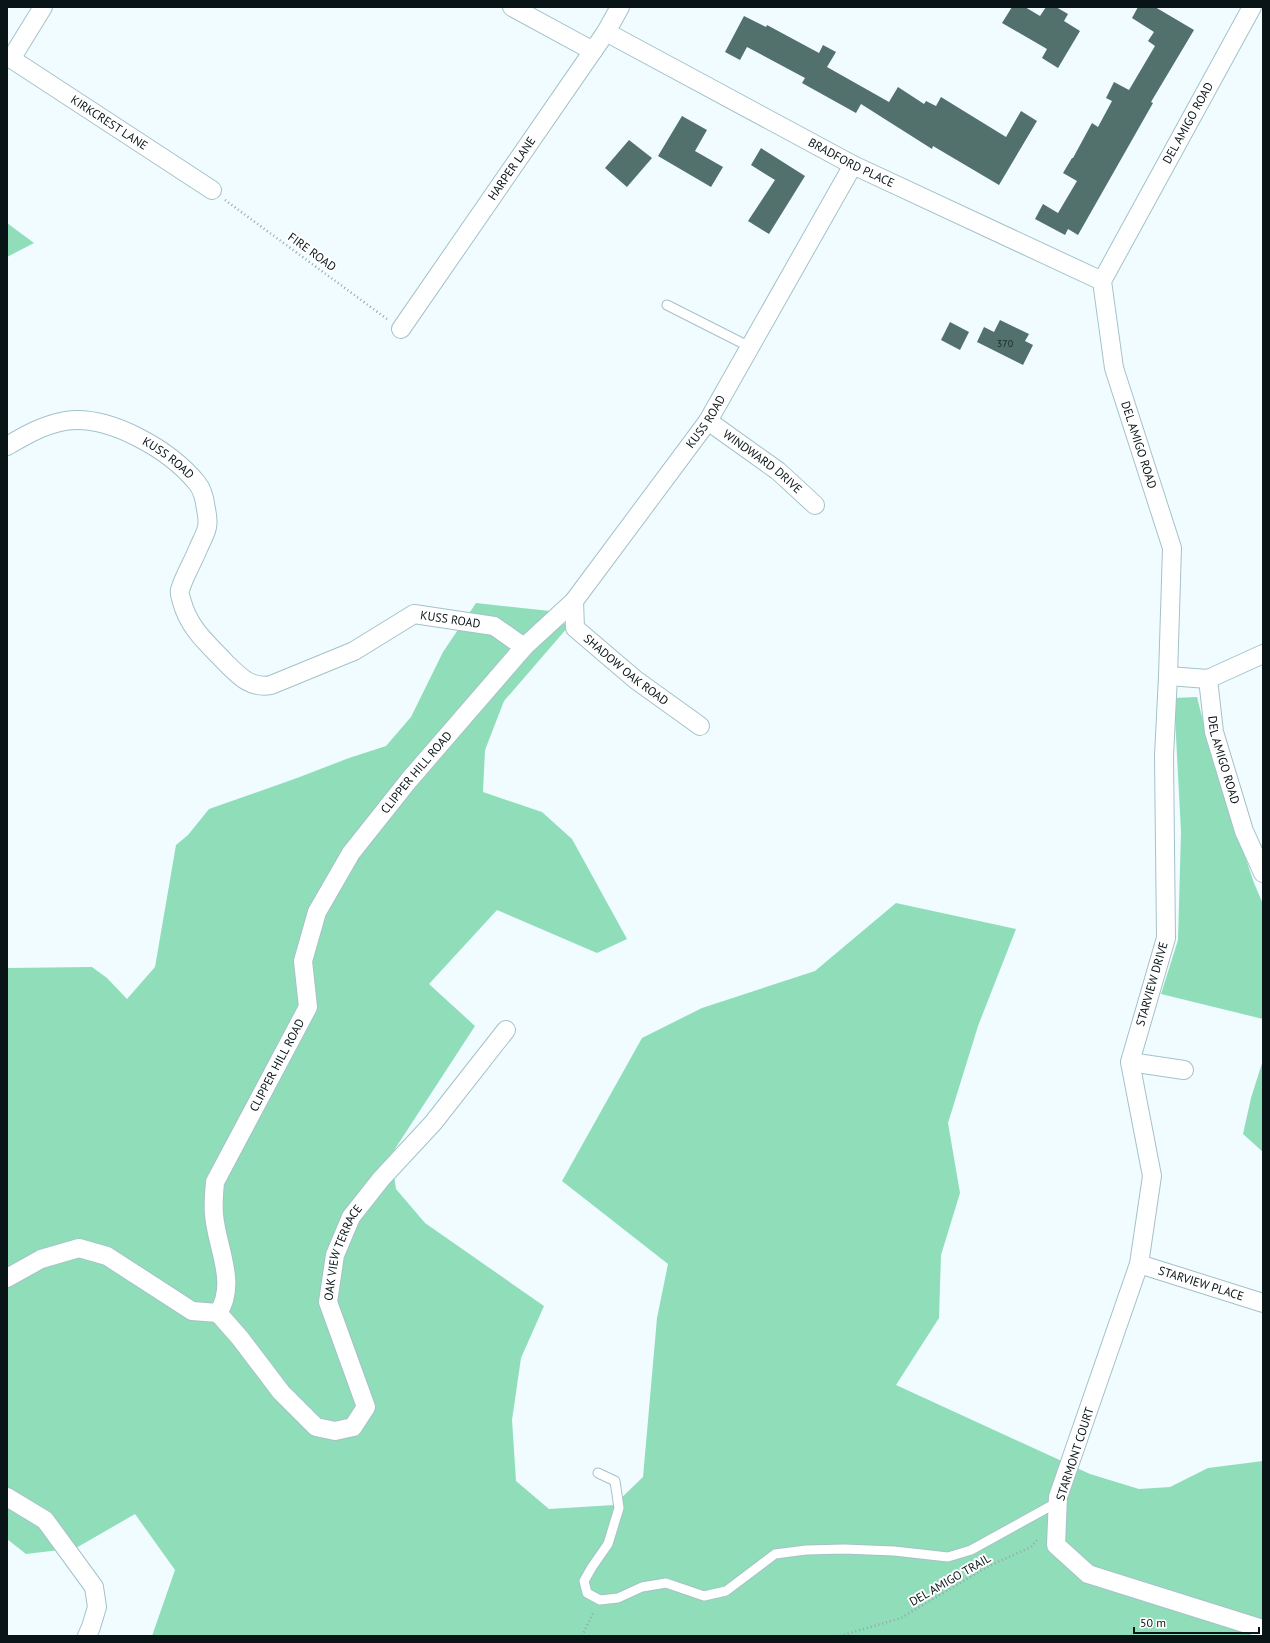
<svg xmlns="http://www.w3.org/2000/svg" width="1270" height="1643" font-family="'PT Sans',sans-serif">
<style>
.forest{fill:#8fdeb9}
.building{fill:#52706c}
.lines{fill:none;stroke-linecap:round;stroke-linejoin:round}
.lane-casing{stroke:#a4c2c9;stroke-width:11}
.street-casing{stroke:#a4c2c9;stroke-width:20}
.path{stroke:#99a5a8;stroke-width:2.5;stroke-dasharray:1 3;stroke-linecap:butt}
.lane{stroke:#fff;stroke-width:9}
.street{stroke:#fff;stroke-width:18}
.labels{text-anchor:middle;stroke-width:4;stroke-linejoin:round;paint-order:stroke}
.number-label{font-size:10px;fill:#1b2b2c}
.street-label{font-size:12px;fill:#091417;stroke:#fff}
</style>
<rect width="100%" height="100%" fill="#f0fcff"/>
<!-- forest -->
<g class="forest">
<polygon points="7,223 34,243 7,257"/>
<polygon points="476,603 550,611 568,627 504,701 485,750 483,792 542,812 572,839 627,939 597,953 497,910 429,984 475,1026 391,1155 396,1189 425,1223 544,1306 521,1358 512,1420 516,1481 549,1509 614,1505 643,1477 657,1318 668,1264 562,1181 642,1038 702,1008 815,971 896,903 1016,929 978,1026 948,1123 960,1193 941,1255 939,1318 896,1385 1090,1474 1139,1489 1170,1487 1208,1468 1263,1461 1263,1636 152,1636 175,1570 135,1514 76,1548 26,1554 7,1539 7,968 92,967 107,978 127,999 155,967 176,845 188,835 209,809 297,778 349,758 386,746 411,717 443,652"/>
<polygon points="1197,697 1212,757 1254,883 1263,904 1263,1019 1161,994 1178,940 1181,832 1174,698"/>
<polygon points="1263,1060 1263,1152 1243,1134 1251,1098"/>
</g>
<!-- building -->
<g class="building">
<polygon points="1012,7 1025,7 1040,16 1046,7 1056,7 1068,14 1064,21 1080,31 1058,68 1042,58 1047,49 1002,23"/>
<polygon points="1138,7 1155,7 1194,30 1151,102 1153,103 1078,235 1068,229 1065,235 1035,219 1043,204 1058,213 1077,181 1063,173 1072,158 1073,158 1092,123 1098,127 1112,101 1106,98 1114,82 1129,90 1155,46 1148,41 1154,32 1132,18"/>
<polygon points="744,16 766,27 767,25 819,53 823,45 836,52 827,67 889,102 898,87 924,104 926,101 936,106 941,97 1006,137 1021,111 1037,121 999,185 933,146 932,149 861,104 856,113 802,83 805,78 747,47 740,60 725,52"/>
<polygon points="682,116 707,130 695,151 723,167 711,187 658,156"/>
<polygon points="629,140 652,158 627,187 605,168"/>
<polygon points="761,148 805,176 769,234 748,221 775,180 751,165"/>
<polygon points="1000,320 1029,334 1025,341 1033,345 1023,365 977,342 984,327 994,332"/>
<polygon points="950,322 969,332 960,350 941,340"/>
</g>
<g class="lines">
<defs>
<g id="lane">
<polyline points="667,305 750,347"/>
<polyline points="598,1473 615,1481 619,1508 608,1544 592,1567 584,1581 587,1593 600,1600 618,1598 642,1587 666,1583 704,1596 726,1591 775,1554 806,1550 844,1549 894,1551 948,1557 971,1550 1058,1502"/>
</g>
<g id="street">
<polyline points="512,7 593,51"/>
<path id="s1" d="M1252,7L1102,281L1114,368L1172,548L1168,676L1208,679L1214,732L1244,831L1263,873"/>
<path id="s2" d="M606,32L853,165L1102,281"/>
<path id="s3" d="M7,56L212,190"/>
<polyline points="11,59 43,7"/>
<path id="s4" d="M401,329L606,32L620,7"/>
<path id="s5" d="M708,421L778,471L815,505"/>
<path id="s6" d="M7,446C26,435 43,425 65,421C109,414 170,450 197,483C202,489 205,501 206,509C210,528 206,531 198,549C193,562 184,576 180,590C179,594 181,598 182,602C189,628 207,643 225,662C238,675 250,689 271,685L354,651L414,614L494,626L524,647"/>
<path id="s7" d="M574,601L575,628L636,680L700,726"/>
<polyline points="1168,676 1164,756 1166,938 1130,1062 1152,1176 1139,1264 1058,1497 1056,1545 1088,1574 1263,1629"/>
<polyline points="1208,679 1263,654"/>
<polyline points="1130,1062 1184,1070"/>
<path id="s8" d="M1139,1264L1263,1303"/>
<path id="s9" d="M7,1278L41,1259L79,1248L107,1256L192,1311L218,1313C238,1283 216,1246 214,1214C213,1203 214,1193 215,1182L308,1007L303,961L317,912L351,853L409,780L524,647L574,601L708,421L853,165"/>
<path id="s10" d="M218,1313L240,1338L281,1392L316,1427L335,1431L353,1427L366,1407L328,1302L335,1255L351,1217L381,1179L433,1123L506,1030"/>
<polyline points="7,1497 45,1520 94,1587 97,1607 91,1627 87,1636"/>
</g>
</defs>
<!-- lane casing -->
<use href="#lane" class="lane-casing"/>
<!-- street casing -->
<use href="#street" class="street-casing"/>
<!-- path -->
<g class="path">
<polyline points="225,200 387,319"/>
<polyline points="582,1636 594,1611"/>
<polyline points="840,1636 901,1618 987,1567 1031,1547 1039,1538"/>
</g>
<!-- lane -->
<use href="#lane" class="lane"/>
<!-- street -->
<use href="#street" class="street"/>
</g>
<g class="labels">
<!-- number labels -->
<g class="number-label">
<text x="1005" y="347">370</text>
</g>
<!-- street labels -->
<g class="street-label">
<text dy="4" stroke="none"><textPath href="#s3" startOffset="122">KIRKCREST LANE</textPath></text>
<text transform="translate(1188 123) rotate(-61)" y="4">DEL AMIGO ROAD</text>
<text dy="4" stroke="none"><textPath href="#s2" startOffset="278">BRADFORD PLACE</textPath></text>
<text dy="4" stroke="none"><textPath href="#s4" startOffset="195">HARPER LANE</textPath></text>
<text transform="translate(312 252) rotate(36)" y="4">FIRE ROAD</text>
<text dy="4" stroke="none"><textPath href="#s9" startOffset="1292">KUSS ROAD</textPath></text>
<text dy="4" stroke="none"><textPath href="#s1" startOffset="481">DEL AMIGO ROAD</textPath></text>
<text dy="4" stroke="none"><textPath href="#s6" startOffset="176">KUSS ROAD</textPath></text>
<text dy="4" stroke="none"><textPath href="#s5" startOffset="68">WINDWARD DRIVE</textPath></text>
<text dy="4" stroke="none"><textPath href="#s6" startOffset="667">KUSS ROAD</textPath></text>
<text dy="4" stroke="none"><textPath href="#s7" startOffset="93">SHADOW OAK ROAD</textPath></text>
<text dy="4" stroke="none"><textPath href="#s1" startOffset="840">DEL AMIGO ROAD</textPath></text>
<text dy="4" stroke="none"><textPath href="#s9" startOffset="836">CLIPPER HILL ROAD</textPath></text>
<text transform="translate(1152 984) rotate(-74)" y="4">STARVIEW DRIVE</text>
<text dy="4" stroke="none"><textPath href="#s9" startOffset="501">CLIPPER HILL ROAD</textPath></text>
<text dy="4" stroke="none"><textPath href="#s10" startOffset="376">OAK VIEW TERRACE</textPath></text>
<text dy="4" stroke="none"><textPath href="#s8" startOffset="65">STARVIEW PLACE</textPath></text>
<text transform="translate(1075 1454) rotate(-72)" y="4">STARMONT COURT</text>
<text transform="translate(950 1580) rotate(-30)" y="4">DEL AMIGO TRAIL</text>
</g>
</g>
<!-- border -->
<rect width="1270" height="1643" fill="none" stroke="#091417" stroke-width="16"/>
<!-- scale -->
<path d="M1134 1627v6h125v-6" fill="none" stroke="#091417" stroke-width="2"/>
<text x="1140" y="1627" font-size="12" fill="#091417" stroke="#ffffff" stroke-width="3" paint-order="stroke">50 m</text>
</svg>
